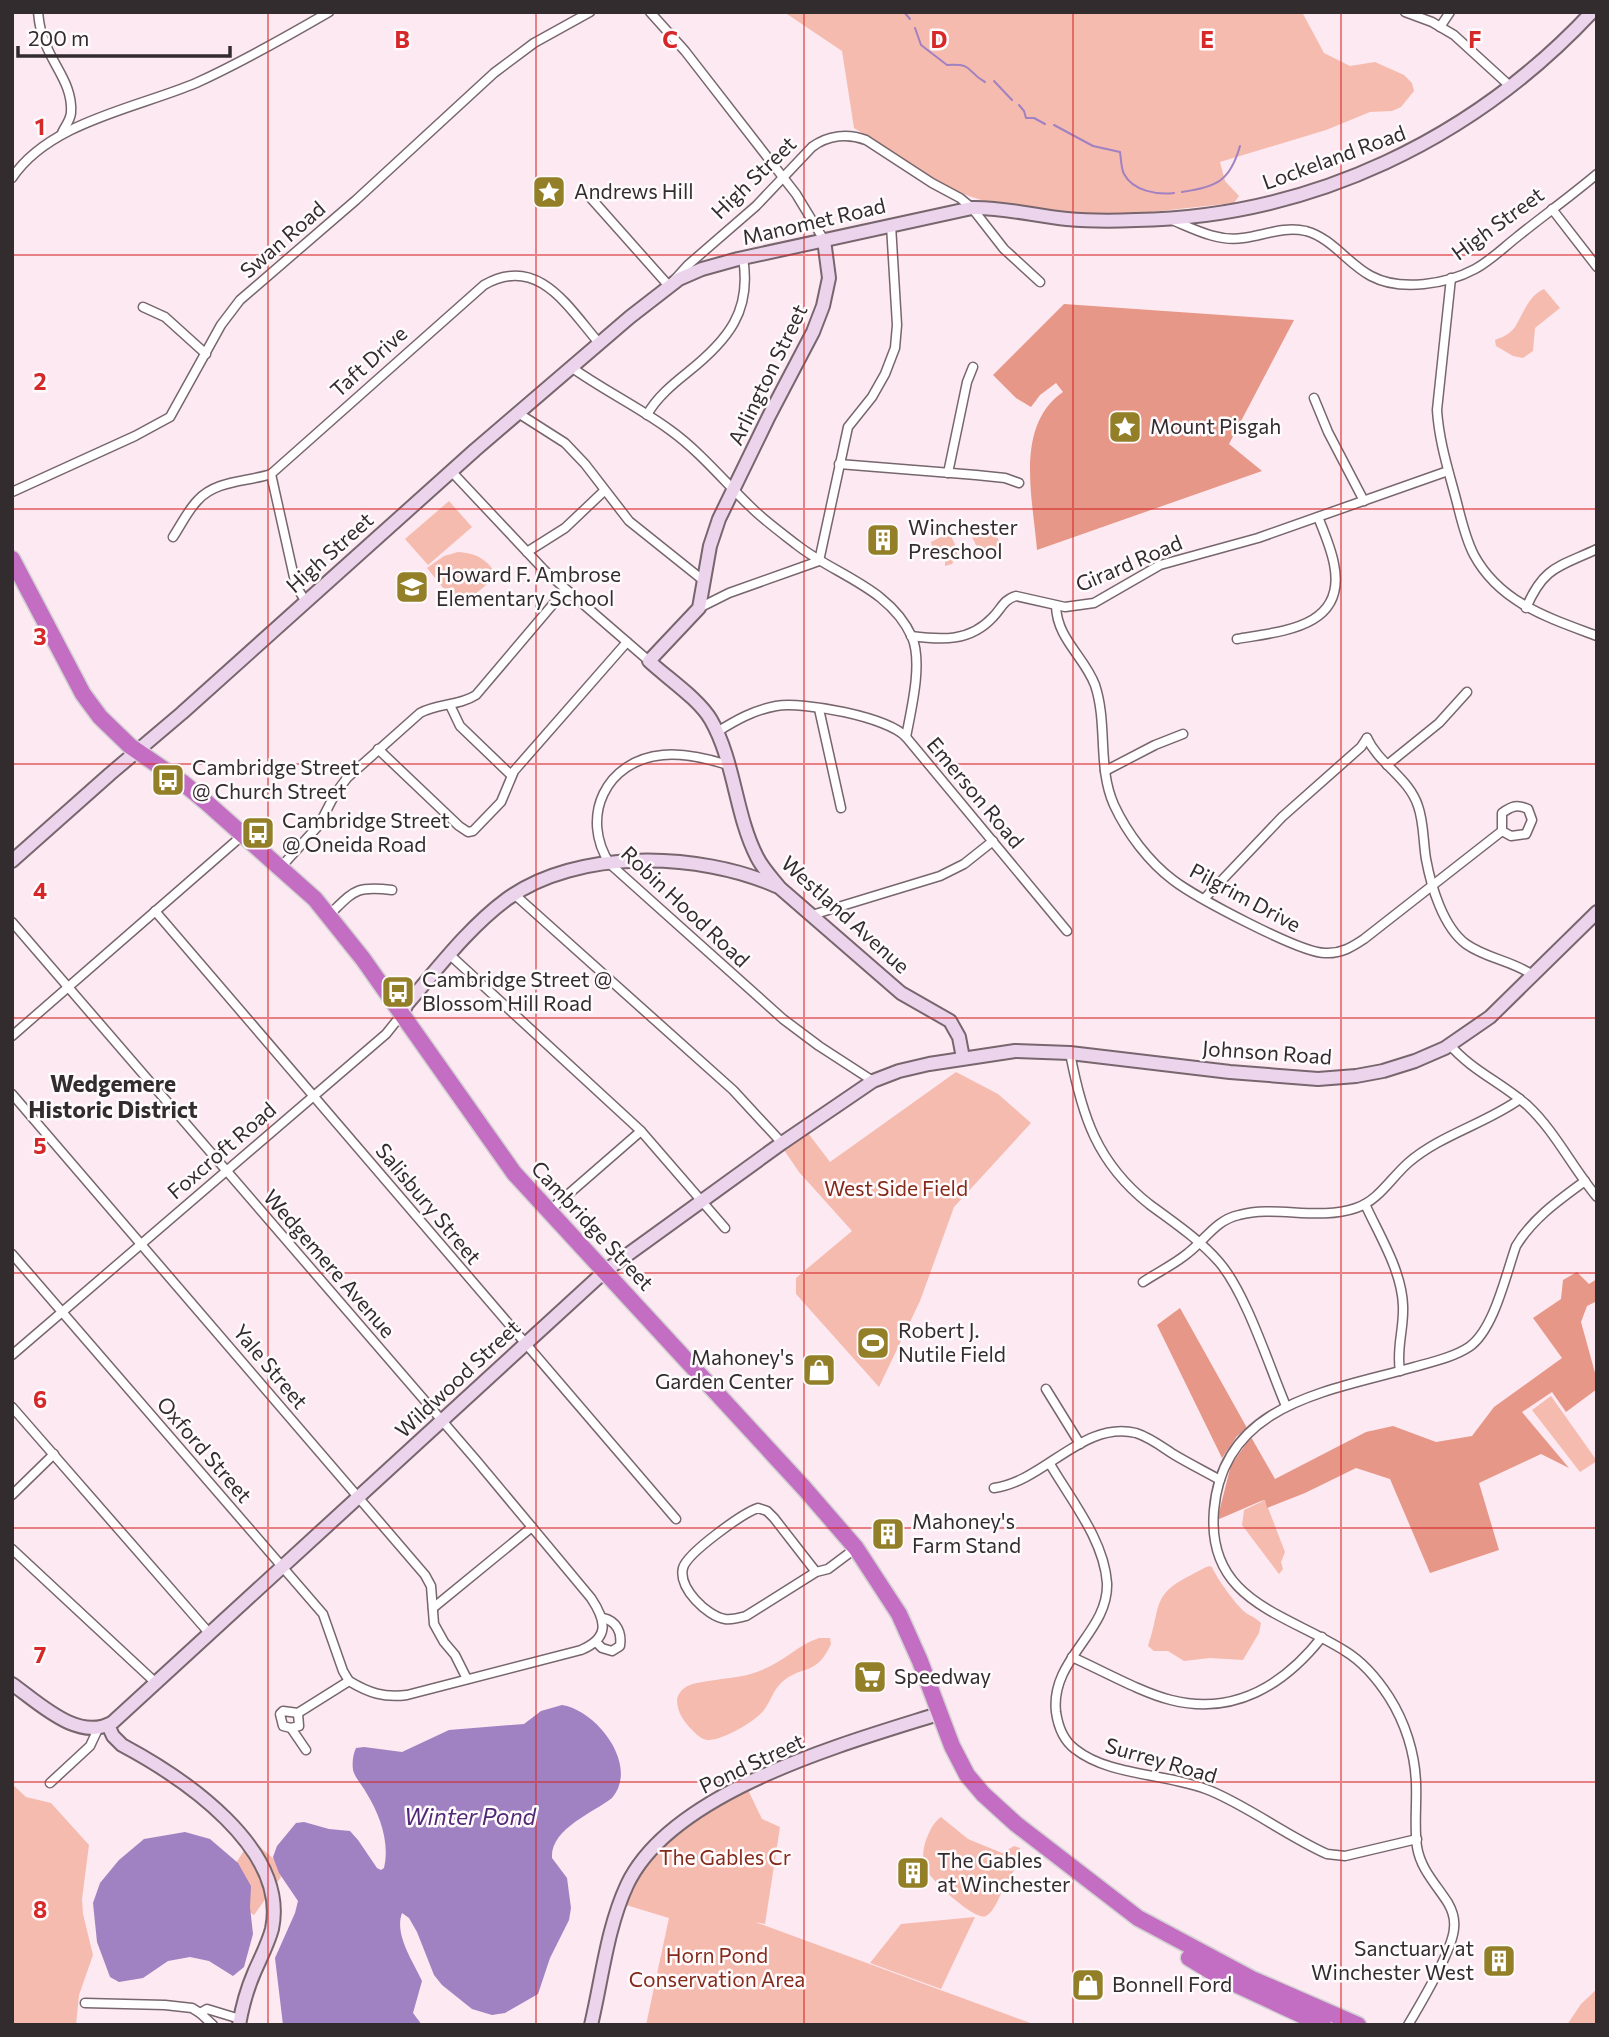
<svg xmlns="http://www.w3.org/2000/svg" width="1609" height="2037" font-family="Commissioner,sans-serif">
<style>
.green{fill:#f6bbaf}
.forest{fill:#e69787}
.water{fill:#a081c1}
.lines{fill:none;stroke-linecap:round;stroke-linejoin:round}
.stream{stroke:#a081c1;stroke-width:2}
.street-casing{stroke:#77666d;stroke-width:11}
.secondary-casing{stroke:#77666d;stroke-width:16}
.highway-casing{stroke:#d2d1d1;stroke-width:19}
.street{stroke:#fff;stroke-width:8}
.secondary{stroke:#edd4ed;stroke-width:12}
.highway{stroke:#c36ec3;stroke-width:16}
.grid{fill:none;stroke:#d62828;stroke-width:2;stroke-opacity:0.55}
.labels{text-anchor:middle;stroke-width:5;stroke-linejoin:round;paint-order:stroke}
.street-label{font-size:21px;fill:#332c2f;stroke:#fffbfd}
.poi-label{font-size:21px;fill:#332c2f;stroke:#fffbfd;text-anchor:start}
.park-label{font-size:21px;fill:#852a1b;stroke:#fffbfd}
.neighbourhood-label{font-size:23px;font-weight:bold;fill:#332c2f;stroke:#fffbfd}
.water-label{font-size:23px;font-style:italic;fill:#512875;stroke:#fffbfd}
.grid-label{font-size:23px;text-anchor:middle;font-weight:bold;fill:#d62828;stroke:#fffbfd;stroke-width:5;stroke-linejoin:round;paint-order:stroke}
</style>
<rect width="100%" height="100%" fill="#fce9f1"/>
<!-- green -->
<g class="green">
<polygon points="784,12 1302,12 1324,53 1350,66 1375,62 1404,75 1412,83 1414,91 1401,107 1392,111 1370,112 1326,130 1220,162 1225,181 1239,196 1234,203 1132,214 1089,214 984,201 963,194 933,178 854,128 842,51"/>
<path d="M1544,289L1560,308L1535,328L1533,351L1523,358L1513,356L1496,346L1495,340C1503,337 1510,334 1515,327C1524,313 1528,296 1544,289Z"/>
<polygon points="449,501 472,527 428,565 405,539"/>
<polygon points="992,527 1002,547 986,555 983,560 979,558 980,553 972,537"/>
<path d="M945,535L951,536L958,551L952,564L945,566C946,555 942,550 932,546L931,542Z"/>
<path d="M458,552C477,553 488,560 497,576L462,605H457L427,568L444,556Z"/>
<polygon points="956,1072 998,1094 1031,1123 954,1207 920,1301 879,1387 796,1294 796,1278 852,1231 799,1172 784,1150 808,1133 830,1162"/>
<polygon points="1551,1396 1597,1461 1580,1472 1532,1410"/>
<polygon points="1265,1500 1285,1552 1281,1562 1283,1569 1279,1574 1242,1525 1244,1510"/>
<path d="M1209,1566L1212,1567C1217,1579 1236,1605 1246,1613C1251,1616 1256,1618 1261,1623L1259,1633L1243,1660L1210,1658L1184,1661L1168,1651H1154L1148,1646C1162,1606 1150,1595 1193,1574C1199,1571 1203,1568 1209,1566Z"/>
<path d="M819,1638H830L831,1644C816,1677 803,1664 782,1682C773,1690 771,1701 764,1710C756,1721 722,1741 707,1740C702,1739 698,1736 694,1732C684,1722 677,1713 677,1699C680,1689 687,1685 697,1683C719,1678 741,1679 762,1670C783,1662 798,1645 819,1638Z"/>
<polygon points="12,1784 26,1797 51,1803 89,1845 82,1899 83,1914 93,1955 79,1995 76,2025 12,2025"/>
<path d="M748,1790L762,1819L780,1827L765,1924L755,1922L1036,2025H646L669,1918L626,1905C646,1846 697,1818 748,1790Z"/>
<path d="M941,1817L968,1839L1002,1853L1014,1846L1020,1848C1022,1861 1010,1876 1004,1888C999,1896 995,1911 986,1916C976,1922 928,1878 925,1867C922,1857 923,1849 926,1840C930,1830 933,1823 941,1817Z"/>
<polygon points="241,1831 275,1860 281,1877 254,1915 240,1906 236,1863 245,1849"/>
<polygon points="975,1917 941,1989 870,1963 901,1924"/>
<polygon points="1597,1989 1597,2025 1567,2025 1581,2004"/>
</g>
<!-- forest -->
<g class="forest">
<path d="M1064,304L1294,320L1229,444L1262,471L1037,550C1033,499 1014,426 1063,392L1056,383L1040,395L1031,407L1016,398L993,375Z"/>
<polygon points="1577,1272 1589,1284 1597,1279 1597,1301 1587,1306 1581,1322 1597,1380 1597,1389 1566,1412 1552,1392 1522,1412 1569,1468 1541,1454 1479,1483 1499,1550 1430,1573 1390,1479 1356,1468 1305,1493 1267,1508 1265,1500 1261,1501 1217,1520 1231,1465 1251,1437 1275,1479 1366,1432 1393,1426 1436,1442 1472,1436 1494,1407 1562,1358 1533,1318 1561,1299 1563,1280"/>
<polygon points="1180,1308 1247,1428 1237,1436 1222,1458 1157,1325"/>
</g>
<!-- water -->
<g class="water">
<path d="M562,1705C596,1710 640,1765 612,1798C593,1813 550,1829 552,1858L567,1878L571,1908L569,1920L550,1958L538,1994L505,2013L492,2015L472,2009L442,1985L434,1975L417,1932L409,1918L402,1913C394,1935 413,1961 422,1981L413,2013L422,2025H283L275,1958L295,1913L298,1901L279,1873L273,1857L277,1846L296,1823L304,1822L329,1829L350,1831L358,1840L377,1868L381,1870L384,1868C390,1843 380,1815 367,1794C363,1786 355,1778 353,1770C352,1763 353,1754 356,1748L364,1747L402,1752L449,1730L524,1724L541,1711Z"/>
<polygon points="185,1832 210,1839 238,1863 251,1886 250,1907 253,1934 244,1967 233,1976 209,1961 190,1957 168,1961 143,1978 119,1982 110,1977 97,1942 93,1903 100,1883 119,1860 144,1839"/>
</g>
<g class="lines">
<!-- stream -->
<g class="stream">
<polyline points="904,12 910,19"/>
<path d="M915,28L921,45L947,65C975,63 966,72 985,82"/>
<polyline points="994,81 1012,100"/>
<polyline points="1019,105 1024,111 1026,118 1034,118 1045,124"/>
<path d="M1054,125L1093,146L1120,152C1121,158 1121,168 1124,174C1133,191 1157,195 1174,193"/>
<path d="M1182,192C1217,187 1230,181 1240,146"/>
</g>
<defs>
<g id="street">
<path d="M38,12C39,23 41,35 46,45C55,68 73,86 71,113C70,121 65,126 62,133"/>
<polyline points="650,12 685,51 796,194 824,240"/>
<polyline points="1405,12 1432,22 1454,35 1511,87"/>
<polyline points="1440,27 1450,12"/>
<path d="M12,178C49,122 137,108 196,83C242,62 286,37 329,12"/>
<path d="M589,196L669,286L688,265L756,206L812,147C828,135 848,133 866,140L932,183L960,198L972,208L1004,249L1040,282"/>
<polyline points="1552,209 1597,267"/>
<path d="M1172,220C1194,229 1218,242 1243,238C1265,235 1284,226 1306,231C1332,238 1348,264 1371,276C1401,292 1447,284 1475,269C1490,261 1503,248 1517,237C1543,216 1571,196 1597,174"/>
<path d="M1451,278L1437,410C1439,441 1448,469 1456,499C1461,518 1465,538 1474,555C1500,603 1549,618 1597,636"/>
<polyline points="143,307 165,317 206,354"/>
<path d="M571,367C603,390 639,407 670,430C702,453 727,485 755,511C768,523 783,534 797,545C835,575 890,588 912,637C923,663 911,710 906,737L1067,931"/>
<polyline points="1314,398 1328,432 1364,501"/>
<polyline points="518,413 565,443 585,464 629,521 704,581"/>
<path d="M647,415C656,398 673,384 688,372C728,340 752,311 743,258"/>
<polyline points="839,464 976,475 1005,478 1019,483"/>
<polyline points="451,471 545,571 649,661"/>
<polyline points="948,473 967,382 973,367"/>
<polyline points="12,492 135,436 170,417 221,325 240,300 356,200 494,73 534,43 590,12"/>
<path d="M173,537C181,525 188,510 198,500C216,480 247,482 271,474"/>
<polyline points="527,552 565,528 604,491"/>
<path d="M306,602L296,586L271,474L484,285C538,254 568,307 599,343"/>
<path d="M1056,606C1057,639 1084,656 1095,685C1108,724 1097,767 1114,805C1127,833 1149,862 1173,880C1195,897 1300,953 1325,953C1341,954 1352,947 1364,939L1502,831L1511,836L1526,834L1532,820L1528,809C1517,804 1512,806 1502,813V831"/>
<polyline points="699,608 729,593 819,561 848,427 872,397 885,374 895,348 897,325 891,225"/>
<path d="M1526,608C1544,566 1559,567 1597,549"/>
<path d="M911,636C942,640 970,642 993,617C1001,609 1004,599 1016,596L1065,607L1094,603L1160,565L1258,538L1448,471"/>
<path d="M1237,639C1282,631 1347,628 1334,564C1331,548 1324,532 1318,517"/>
<polyline points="450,705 460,726 511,775"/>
<polyline points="819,709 841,808"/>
<path d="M717,732C736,720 754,710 776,706C803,701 888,717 906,737"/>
<path d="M1367,738C1379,764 1409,778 1418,806C1424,823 1423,841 1426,859C1431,886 1443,927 1466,944C1487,959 1514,961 1534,976"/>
<polyline points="378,749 459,826 468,832 473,831 501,802 514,771 627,642"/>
<path d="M728,765C709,759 684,753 663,755C606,760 579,817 610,864L783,1019L819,1046L873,1081"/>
<polyline points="1387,765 1439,723 1467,692"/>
<polyline points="1105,771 1155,745 1183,734"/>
<path d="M281,867L319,825L335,794L347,778L420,713C438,703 459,706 476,695L565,590"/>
<polyline points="514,894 733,1090 782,1143"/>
<polyline points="1204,899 1282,817 1361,747 1367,738"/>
<polyline points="155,911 676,1519"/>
<path d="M329,915C355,890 355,886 392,890"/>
<polyline points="812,915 940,876 964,864 993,841"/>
<path d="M12,922L476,1460L591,1598C607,1622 609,1638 581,1650L407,1695C384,1698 369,1693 349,1681L298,1713L299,1726L291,1728L306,1750"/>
<polyline points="450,955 641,1131 725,1228"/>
<polyline points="12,1036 244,834"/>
<path d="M1449,1044C1471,1070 1502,1083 1527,1105C1555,1131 1572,1167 1597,1197"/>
<path d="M1070,1053C1082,1116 1097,1163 1149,1204C1173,1222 1199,1239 1219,1262C1246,1293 1269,1366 1286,1406"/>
<polyline points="12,1094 425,1575 431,1586 434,1624 444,1642 455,1655 467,1679"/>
<path d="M1365,1204C1379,1235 1402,1271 1403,1306C1404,1329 1396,1349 1400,1371"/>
<polyline points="549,1211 641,1131"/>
<polyline points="12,1254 323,1614 343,1671 349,1681"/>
<path d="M1143,1282C1158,1272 1175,1264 1188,1253C1206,1239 1216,1220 1239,1215C1276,1205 1318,1221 1356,1208C1378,1201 1391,1178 1408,1163C1440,1135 1485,1124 1520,1099"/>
<polyline points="12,1355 386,1034 402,1014"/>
<polyline points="1046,1389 1080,1444"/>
<polyline points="12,1407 210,1634"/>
<path d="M1050,1464C1071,1500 1104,1540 1107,1583C1109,1632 1050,1659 1056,1712C1058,1726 1063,1740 1075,1749C1110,1777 1169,1773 1211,1791C1251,1808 1287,1836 1327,1854L1345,1856L1417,1839"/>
<path d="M994,1488C1045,1481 1083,1420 1136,1433C1149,1437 1161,1446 1173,1454C1188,1463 1204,1471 1220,1480"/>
<polyline points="12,1495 54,1454"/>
<polyline points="12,1549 156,1683"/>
<path d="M816,1572L774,1518L767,1511L758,1508C743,1513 687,1553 683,1568C678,1588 707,1616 725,1619C732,1620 739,1618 746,1616L816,1572L828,1569L856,1548"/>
<polyline points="433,1608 532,1527"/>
<path d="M596,1642L602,1648L612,1651L620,1646C622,1633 617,1621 603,1618"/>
<path d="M1072,1657C1101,1670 1142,1693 1171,1700C1234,1716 1284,1685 1322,1637"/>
<polyline points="291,1728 283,1726 280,1714 283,1711 298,1713"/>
<polyline points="50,1783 90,1746 98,1729"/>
<polyline points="85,2003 165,2005 192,2008 200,2013 207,2009 240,2019"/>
<polyline points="200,2013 213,2025"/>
<path d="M1408,2025C1420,2005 1453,1950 1454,1928C1455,1920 1452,1910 1448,1903C1436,1884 1421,1870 1417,1847C1414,1826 1417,1804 1416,1783C1415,1753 1405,1722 1389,1697C1378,1680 1363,1662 1345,1651C1285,1613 1206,1601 1214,1510C1223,1402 1331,1391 1414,1367C1432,1362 1454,1357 1469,1347C1494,1330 1506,1274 1516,1246C1533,1218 1559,1200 1585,1181"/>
</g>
<g id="secondary">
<path d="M824,240L829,278L823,306L813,332L769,416L719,519L710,546L699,608L649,661C667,678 699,699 711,720C735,762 735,814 757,857C763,869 772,878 780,888L901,993L950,1021L959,1037L963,1058"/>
<path d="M12,861L110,774L182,713L475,450L630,317L679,279L702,269L738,259L972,208C1004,207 1035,216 1067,219C1089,221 1113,221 1136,220C1312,217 1473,139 1592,12"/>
<path d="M402,1014L407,1004C438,968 469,927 507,899C577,848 700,852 776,886"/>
<path d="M12,1684C39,1703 79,1743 113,1722L605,1271L782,1143L873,1081L899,1071L929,1064L1015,1051L1070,1053L1230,1072L1318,1079L1356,1076L1383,1071L1415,1061L1445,1048L1490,1017L1597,912"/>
<path d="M108,1725L113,1736L122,1745C182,1777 289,1848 272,1929C268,1944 260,1959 254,1973C247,1989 242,2008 239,2025"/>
<path d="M591,2025C602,1979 607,1928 627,1885C671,1791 846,1743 938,1714"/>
</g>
<g id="highway">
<polyline points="12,559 83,694 100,717 130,746 182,782 206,802 315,899 363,959 514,1173 804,1488 856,1548 899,1614 920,1661 952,1746 967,1775 983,1794 1016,1824 1138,1918 1252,1979 1358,2025"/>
<polyline points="1189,1958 1220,1977 1323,2025"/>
</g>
</defs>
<!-- street casing -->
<use href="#street" class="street-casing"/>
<!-- secondary casing -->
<use href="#secondary" class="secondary-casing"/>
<!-- highway casing -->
<use href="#highway" class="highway-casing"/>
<!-- street -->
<use href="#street" class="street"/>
<!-- secondary -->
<use href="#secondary" class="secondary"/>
<!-- highway -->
<use href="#highway" class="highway"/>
</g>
<!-- grid -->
<path class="grid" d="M268,12V2025M536,12V2025M804,12V2025M1073,12V2025M1341,12V2025M12,255H1597M12,509H1597M12,764H1597M12,1018H1597M12,1273H1597M12,1528H1597M12,1782H1597"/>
<!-- icons -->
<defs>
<symbol id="sight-square" viewBox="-11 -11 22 22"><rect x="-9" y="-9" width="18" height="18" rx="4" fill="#937f27" stroke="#fffbfd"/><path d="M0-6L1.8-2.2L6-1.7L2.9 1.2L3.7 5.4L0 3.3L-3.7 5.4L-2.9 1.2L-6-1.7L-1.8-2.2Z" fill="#fff"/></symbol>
<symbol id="building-square" viewBox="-11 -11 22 22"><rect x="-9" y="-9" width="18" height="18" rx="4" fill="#937f27" stroke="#fffbfd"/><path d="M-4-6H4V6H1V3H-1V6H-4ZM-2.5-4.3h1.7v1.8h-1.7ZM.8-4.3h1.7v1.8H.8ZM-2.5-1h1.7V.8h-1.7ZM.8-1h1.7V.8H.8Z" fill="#fff"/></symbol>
<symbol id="school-square" viewBox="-11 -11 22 22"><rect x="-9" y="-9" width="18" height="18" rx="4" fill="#937f27" stroke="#fffbfd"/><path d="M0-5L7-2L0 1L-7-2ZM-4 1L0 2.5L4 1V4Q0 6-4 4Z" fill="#fff"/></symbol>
<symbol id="bus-square" viewBox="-11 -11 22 22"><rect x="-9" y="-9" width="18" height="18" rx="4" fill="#937f27" stroke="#fffbfd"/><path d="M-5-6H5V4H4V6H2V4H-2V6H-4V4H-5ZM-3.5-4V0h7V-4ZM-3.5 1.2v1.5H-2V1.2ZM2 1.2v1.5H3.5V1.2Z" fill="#fff"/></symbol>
<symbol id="stadium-square" viewBox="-11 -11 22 22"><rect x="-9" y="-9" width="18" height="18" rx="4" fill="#937f27" stroke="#fffbfd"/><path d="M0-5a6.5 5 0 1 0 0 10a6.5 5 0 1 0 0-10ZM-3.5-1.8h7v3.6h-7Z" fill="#fff"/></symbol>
<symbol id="shop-square" viewBox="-11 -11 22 22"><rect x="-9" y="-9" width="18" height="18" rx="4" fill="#937f27" stroke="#fffbfd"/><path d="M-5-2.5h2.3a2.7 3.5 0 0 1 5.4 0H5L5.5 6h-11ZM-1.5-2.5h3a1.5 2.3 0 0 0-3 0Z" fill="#fff"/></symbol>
<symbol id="supermarket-square" viewBox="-11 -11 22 22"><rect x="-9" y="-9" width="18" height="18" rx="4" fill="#937f27" stroke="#fffbfd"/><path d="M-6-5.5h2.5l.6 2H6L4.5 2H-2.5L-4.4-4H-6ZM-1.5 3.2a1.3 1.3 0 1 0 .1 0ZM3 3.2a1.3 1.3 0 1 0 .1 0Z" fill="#fff"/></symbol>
</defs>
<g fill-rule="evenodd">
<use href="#sight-square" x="530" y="173" width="38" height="38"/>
<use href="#sight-square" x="1106" y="408" width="38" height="38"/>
<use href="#building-square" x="864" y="521" width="38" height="38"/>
<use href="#school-square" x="393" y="568" width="38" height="38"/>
<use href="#bus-square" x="149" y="761" width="38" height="38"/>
<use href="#bus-square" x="239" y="814" width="38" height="38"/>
<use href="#bus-square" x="379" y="973" width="38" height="38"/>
<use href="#stadium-square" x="854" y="1324" width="38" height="38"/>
<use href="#shop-square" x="800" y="1351" width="38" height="38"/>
<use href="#building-square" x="869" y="1515" width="38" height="38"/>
<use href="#supermarket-square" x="851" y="1658" width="38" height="38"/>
<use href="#building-square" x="894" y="1854" width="38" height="38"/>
<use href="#building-square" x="1480" y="1942" width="38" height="38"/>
<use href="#shop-square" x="1069" y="1966" width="38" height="38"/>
</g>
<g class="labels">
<!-- street labels -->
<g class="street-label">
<text transform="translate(1334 158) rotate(-20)" y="7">Lockeland Road</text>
<text transform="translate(754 178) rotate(-44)" y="7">High Street</text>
<text transform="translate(814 222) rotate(-13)" y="7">Manomet Road</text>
<text transform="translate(1498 224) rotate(-36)" y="7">High Street</text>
<text transform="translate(283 240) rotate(-41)" y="7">Swan Road</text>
<text transform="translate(369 362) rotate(-42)" y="7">Taft Drive</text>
<text transform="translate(768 375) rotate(-64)" y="7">Arlington Street</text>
<text transform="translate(330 553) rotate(-42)" y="7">High Street</text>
<text transform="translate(1129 564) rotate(-23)" y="7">Girard Road</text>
<text transform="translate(975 793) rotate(50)" y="7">Emerson Road</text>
<text transform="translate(1245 898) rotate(28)" y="7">Pilgrim Drive</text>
<text transform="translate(685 907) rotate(43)" y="7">Robin Hood Road</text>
<text transform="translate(845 915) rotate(42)" y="7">Westland Avenue</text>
<text transform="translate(1267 1053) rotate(4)" y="7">Johnson Road</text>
<text transform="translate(222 1151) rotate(-41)" y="7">Foxcroft Road</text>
<text transform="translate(428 1204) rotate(50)" y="7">Salisbury Street</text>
<text transform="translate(592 1226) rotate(47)" y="7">Cambridge Street</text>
<text transform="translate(329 1264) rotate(49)" y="7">Wedgemere Avenue</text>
<text transform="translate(270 1367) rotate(50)" y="7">Yale Street</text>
<text transform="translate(458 1379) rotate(-43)" y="7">Wildwood Street</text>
<text transform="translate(204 1450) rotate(49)" y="7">Oxford Street</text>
<text transform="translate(1161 1761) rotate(16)" y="7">Surrey Road</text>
<text transform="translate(752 1764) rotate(-25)" y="7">Pond Street</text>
</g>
<!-- poi labels -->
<g class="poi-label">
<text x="574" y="199">Andrews Hill</text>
<text x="1150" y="434">Mount Pisgah</text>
<text x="908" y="535">Winchester<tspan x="908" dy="24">Preschool</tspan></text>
<text x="436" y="582">Howard F. Ambrose<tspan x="436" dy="24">Elementary School</tspan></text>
<text x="192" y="775">Cambridge Street<tspan x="192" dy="24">@ Church Street</tspan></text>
<text x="282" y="828">Cambridge Street<tspan x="282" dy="24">@ Oneida Road</tspan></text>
<text x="422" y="987">Cambridge Street @<tspan x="422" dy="24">Blossom Hill Road</tspan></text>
<text x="898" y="1338">Robert J.<tspan x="898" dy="24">Nutile Field</tspan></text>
<text x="794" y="1365" text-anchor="end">Mahoney's<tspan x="794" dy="24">Garden Center</tspan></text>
<text x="912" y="1529">Mahoney's<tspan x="912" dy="24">Farm Stand</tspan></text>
<text x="894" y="1684">Speedway</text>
<text x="937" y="1868">The Gables<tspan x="937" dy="24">at Winchester</tspan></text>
<text x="1474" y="1956" text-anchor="end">Sanctuary at<tspan x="1474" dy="24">Winchester West</tspan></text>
<text x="1112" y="1992">Bonnell Ford</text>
</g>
<!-- park labels -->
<g class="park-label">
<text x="896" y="1196">West Side Field</text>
<text x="725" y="1865">The Gables Cr</text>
<text x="717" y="1963">Horn Pond<tspan x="717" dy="24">Conservation Area</tspan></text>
</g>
<!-- neighbourhood labels -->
<g class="neighbourhood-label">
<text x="113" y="1092">Wedgemere<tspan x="113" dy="26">Historic District</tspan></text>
</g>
<!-- water labels -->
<g class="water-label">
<text x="470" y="1825">Winter Pond</text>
</g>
</g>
<g class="grid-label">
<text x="402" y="48">B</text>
<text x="670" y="48">C</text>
<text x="939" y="48">D</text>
<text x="1207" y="48">E</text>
<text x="1475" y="48">F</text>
<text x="40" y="135">1</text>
<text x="40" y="390">2</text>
<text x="40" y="645">3</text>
<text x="40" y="899">4</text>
<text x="40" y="1154">5</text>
<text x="40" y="1408">6</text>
<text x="40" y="1663">7</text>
<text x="40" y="1918">8</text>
</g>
<!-- border -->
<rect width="1609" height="2037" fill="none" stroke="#332c2f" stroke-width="28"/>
<!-- scale -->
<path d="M18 46v10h212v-10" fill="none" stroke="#332c2f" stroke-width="3.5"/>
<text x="28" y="46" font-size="21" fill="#332c2f" stroke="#fffbfd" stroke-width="5" paint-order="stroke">200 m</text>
</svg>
